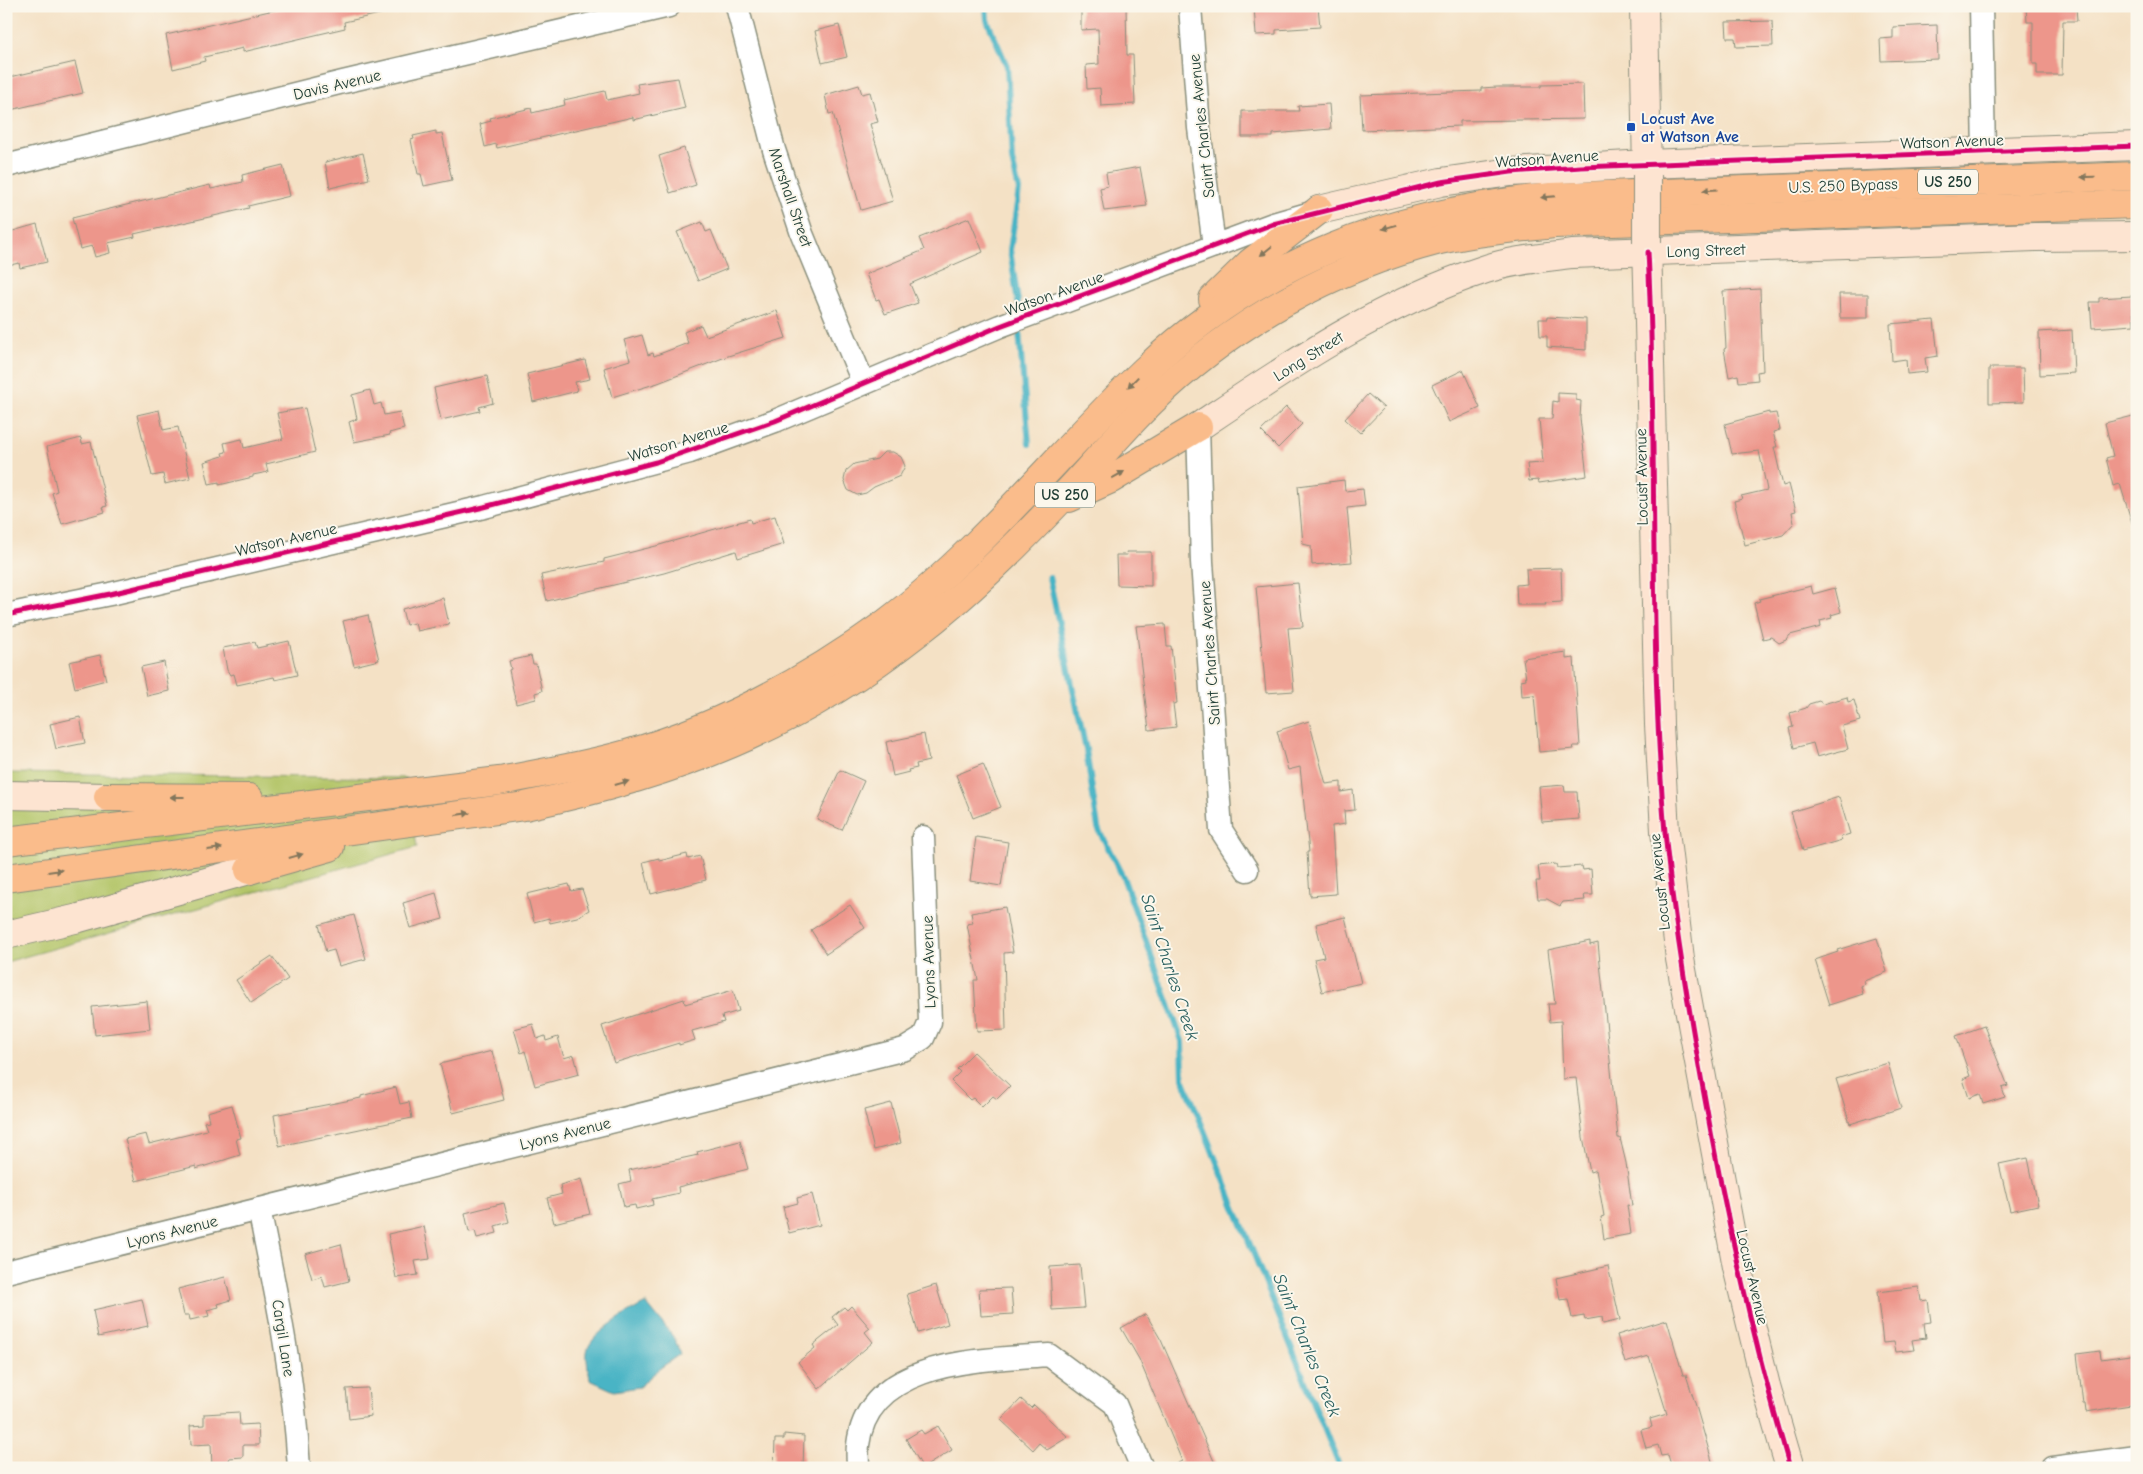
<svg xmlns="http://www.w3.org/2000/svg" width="2143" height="1474" font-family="'Comic Neue',sans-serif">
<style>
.green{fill:#b3c568;stroke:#69814e}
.water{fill:#48b4c5;stroke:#34787c}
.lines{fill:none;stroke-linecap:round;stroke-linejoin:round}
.stream{stroke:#48b4c5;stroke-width:6}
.building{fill:#ed968b}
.street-casing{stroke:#8a8f7c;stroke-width:25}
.secondary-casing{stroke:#8a8f7c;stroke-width:30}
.highway-casing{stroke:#8a8f7c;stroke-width:30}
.street{stroke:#fff;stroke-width:22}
.secondary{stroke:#fde4d1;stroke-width:28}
.highway{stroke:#fabc8b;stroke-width:28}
.secondary-bridge-casing{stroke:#8a8f7c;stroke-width:30;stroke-linecap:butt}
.secondary-bridge{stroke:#fde4d1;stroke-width:28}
.cycleway-casing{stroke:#fbf7ec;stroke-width:8}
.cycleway{stroke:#d6006c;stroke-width:5}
.oneway{fill:#82765b}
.transit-dot{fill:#1a4fb4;stroke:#fbf7ec;stroke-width:2}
.labels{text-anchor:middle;stroke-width:4;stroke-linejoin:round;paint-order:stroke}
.shield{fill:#fbf7ec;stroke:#61756b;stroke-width:1}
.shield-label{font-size:15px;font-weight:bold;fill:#1f3d34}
.street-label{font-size:16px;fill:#1f3d34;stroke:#fbf7ec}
.transit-label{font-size:16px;font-weight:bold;fill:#164399;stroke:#fbf7ec;text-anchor:start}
.water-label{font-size:18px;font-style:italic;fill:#2b6160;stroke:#fbf7ec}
</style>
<rect width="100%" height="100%" fill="#fbf7ec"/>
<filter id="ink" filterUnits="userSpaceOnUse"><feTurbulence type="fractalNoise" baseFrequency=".02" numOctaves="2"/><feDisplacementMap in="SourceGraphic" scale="10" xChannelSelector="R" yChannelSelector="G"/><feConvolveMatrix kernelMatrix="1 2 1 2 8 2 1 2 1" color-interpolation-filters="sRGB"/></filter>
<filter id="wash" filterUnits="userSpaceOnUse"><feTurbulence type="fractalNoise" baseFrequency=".0096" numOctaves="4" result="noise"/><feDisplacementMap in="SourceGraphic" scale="20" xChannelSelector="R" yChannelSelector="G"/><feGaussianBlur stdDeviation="1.12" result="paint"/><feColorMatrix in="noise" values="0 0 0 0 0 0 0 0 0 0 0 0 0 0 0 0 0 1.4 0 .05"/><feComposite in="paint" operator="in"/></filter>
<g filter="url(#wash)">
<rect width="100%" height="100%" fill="#f4e1c5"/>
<!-- green -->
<polygon class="green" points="6,773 406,778 417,847 6,962"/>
<!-- water -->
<path class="water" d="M646,1303L675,1339L680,1354L659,1369L639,1387L614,1391L590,1380C589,1371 586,1361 587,1352C589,1334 630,1311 646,1303Z"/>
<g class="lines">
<!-- stream -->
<g class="stream">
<polyline points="986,6 987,20 1007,66 1012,160 1019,190 1010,250 1018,302"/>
<polyline points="1019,332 1029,444"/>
<polyline points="1049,577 1086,750 1098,828 1123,877 1182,1041 1183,1078 1340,1468"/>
</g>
</g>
<g id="blocks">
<!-- building -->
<g class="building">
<polygon points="291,6 383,6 384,13 344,22 345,28 243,52 243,48 204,57 205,61 173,69 166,35"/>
<polygon points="1081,6 1126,6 1127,55 1133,55 1135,104 1101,106 1100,88 1087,89 1086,65 1099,64 1098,29 1081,30"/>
<polygon points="1254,6 1318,6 1320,27 1276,30 1276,34 1256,35"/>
<polygon points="2026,6 2076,6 2077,21 2063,21 2062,75 2037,75 2037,64 2033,64 2033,22 2027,22"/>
<polygon points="1772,21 1773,46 1736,47 1735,38 1727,38 1726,22"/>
<polygon points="839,25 847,57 822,63 815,31"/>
<polygon points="1937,25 1938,59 1881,61 1880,39 1893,38 1893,27"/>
<polygon points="75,62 83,93 6,111 6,78"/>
<polygon points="678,78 685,108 633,120 633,117 497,148 496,144 485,147 480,124 491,121 490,118 531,108 532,113 565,105 564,100 605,91 607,100 639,93 637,84"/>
<polygon points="1583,84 1584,119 1460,121 1460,126 1362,130 1360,95 1481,91 1481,88 1497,87 1541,87 1541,85"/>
<polygon points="859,85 862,94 870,92 878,122 870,124 893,201 861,210 833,113 829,114 825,95"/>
<polygon points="1329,104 1331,129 1273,134 1273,137 1242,137 1242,111 1299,111 1298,106"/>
<polygon points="436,131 436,134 442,133 452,180 424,186 421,174 418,174 411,140 414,139 413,136"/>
<polygon points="684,148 696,185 670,193 659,156"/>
<polygon points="363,153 369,179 330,188 325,162"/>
<polygon points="283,165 290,196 248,206 249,208 134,234 135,237 108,243 110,253 95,257 92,246 80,249 72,218 210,185 211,189 243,182 242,175"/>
<polygon points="1140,167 1147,206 1104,211 1100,188 1108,186 1106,173"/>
<polygon points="969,218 983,252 910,284 918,303 885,314 879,299 876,300 866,274 924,250 919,238"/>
<polygon points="702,222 706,232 711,230 727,269 698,281 677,232"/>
<polygon points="37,224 47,262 20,268 19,263 6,266 6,233"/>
<polygon points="1760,289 1763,371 1757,372 1758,380 1739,382 1738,375 1729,377 1724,349 1726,348 1723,291"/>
<polygon points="1839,294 1868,294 1868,318 1840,318"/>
<polygon points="2132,296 2134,325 2092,328 2090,302 2099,302 2099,298"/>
<polygon points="777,311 786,338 728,356 658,383 612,397 604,368 630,360 624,340 642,335 648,355 653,353 654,356 688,343 684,332 701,325 706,336"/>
<polygon points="1547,317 1586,319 1586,350 1547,347 1547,336 1540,336 1539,319 1547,319"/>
<polygon points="1934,320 1938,356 1925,358 1927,372 1907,374 1906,359 1892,361 1890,324"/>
<polygon points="2072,330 2074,373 2040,375 2039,332"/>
<polygon points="585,360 590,379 575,382 577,391 533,402 527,374"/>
<polygon points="1989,368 2023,368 2024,402 1989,403"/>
<polygon points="1463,370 1480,408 1449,422 1432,385"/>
<polygon points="487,376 493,403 479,407 480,411 441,420 434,388"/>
<polygon points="370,390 374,405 381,403 384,415 400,412 404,429 389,433 390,435 354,442 349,422 357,419 352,395"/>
<polygon points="1558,393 1576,394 1576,400 1581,401 1580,418 1587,476 1539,483 1538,480 1529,481 1527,464 1543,463 1539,419 1552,419 1553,401 1558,402"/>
<polygon points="1368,394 1384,408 1360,433 1345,419"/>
<polygon points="1286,407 1302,424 1278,448 1261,431"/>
<polygon points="305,408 315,452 266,464 268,472 253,475 253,477 219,485 219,482 209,484 204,462 223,456 222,453 226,452 224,443 242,439 244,448 283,439 277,413"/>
<polygon points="159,410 163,430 178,427 190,478 165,484 163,474 152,476 137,415"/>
<polygon points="1769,412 1769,414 1776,413 1780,430 1773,432 1777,447 1774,447 1783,486 1789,484 1796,511 1792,512 1794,523 1783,535 1745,545 1734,501 1742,499 1741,496 1767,490 1759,451 1732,454 1725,424"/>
<polygon points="2137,415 2137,525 2133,526 2120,484 2113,486 2106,458 2113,456 2105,423"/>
<polygon points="81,438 82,444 91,442 107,506 103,507 105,512 62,524 52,493 57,491 47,447"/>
<polygon points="884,452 893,452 901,457 905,466 900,476 874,487 866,493 857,495 848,490 844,480 846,471 854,464 877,459"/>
<polygon points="1344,480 1345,491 1363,489 1365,506 1347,508 1352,562 1312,565 1311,546 1303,544 1298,486"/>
<polygon points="775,516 784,544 738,558 736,551 664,573 547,601 541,575 604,562 604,559 656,546 750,519 751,523"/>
<polygon points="1126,552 1151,552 1151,586 1117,585 1116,555 1127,555"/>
<polygon points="1561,568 1562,602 1545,603 1546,605 1517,605 1516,585 1527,584 1526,569"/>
<polygon points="1298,583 1303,627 1288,628 1294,691 1266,693 1256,587"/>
<polygon points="1811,586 1813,594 1835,588 1841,612 1831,615 1832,618 1820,621 1821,627 1790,635 1786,640 1779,643 1771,637 1763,639 1754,603 1760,601 1759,599"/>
<polygon points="443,598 449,624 417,631 415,623 406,625 402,609"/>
<polygon points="368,615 379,660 354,666 343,621"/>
<polygon points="1165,624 1167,646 1171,646 1177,703 1173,704 1176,727 1149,730 1136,626"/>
<polygon points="289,641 297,675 275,680 274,677 237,685 234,674 230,675 227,670 223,648 255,642 257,648"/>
<polygon points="1566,652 1566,659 1574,658 1580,746 1573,746 1574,749 1539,752 1534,695 1522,696 1521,680 1526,679 1523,658"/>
<polygon points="100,655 106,680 75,688 69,662"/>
<polygon points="531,656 533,664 536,664 542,691 535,693 536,699 516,704 509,670 511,669 509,661"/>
<polygon points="164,662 169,691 147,696 141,667"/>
<polygon points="1847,697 1848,702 1854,700 1860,721 1842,726 1848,749 1817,757 1813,743 1794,748 1789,728 1793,727 1790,713 1806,708 1809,704 1819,701 1823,704"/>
<polygon points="80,717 85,743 56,749 50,724"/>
<polygon points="1309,721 1326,784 1341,782 1341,792 1353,790 1355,810 1344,811 1345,824 1332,826 1336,894 1310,896 1307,852 1309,852 1300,767 1288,770 1277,731"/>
<polygon points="924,734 929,761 916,764 917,768 908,770 909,772 893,776 886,742"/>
<polygon points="983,764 1001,807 973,818 956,775"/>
<polygon points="840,770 864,781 842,830 817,819"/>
<polygon points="1564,785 1565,792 1577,792 1579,819 1542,822 1539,787"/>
<polygon points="1839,797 1850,834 1840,837 1842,840 1803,851 1791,812"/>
<polygon points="976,837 1008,842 1001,886 970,881"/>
<polygon points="687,854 688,859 700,856 706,880 651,894 643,862 659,858 659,861"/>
<polygon points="1556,864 1557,868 1582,866 1583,870 1591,869 1593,895 1584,895 1585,900 1563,902 1560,906 1547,899 1538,899 1536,881 1540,881 1538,866"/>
<polygon points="569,884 571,891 582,889 589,910 577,917 550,923 549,918 534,922 527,894"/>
<polygon points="436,893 443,919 410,928 403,903"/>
<polygon points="850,905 865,928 826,954 811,930"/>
<polygon points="1005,907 1013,952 1004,953 1006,1030 977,1031 974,980 978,980 967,924 973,923 971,913"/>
<polygon points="354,915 366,959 339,966 334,950 326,952 319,925"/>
<polygon points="1345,917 1361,983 1322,992 1314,959 1324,957 1316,924"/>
<polygon points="1877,938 1887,972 1864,981 1865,984 1861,986 1863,994 1829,1005 1815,960 1838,952 1837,950"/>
<polygon points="1590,941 1590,945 1598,943 1618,1138 1620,1138 1626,1163 1632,1206 1627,1205 1631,1234 1604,1239 1601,1217 1604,1216 1596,1170 1590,1172 1583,1137 1576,1078 1563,1079 1561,1021 1550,1022 1548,1004 1555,1004 1548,950"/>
<polygon points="272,956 288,979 251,1003 236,980"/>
<polygon points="733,990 739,1011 722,1016 724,1022 692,1031 695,1040 679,1045 679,1043 614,1063 602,1026 684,999 685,1004"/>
<polygon points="147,1001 150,1029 95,1035 92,1007"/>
<polygon points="533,1024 537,1039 545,1036 546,1041 558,1037 564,1058 574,1055 579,1074 535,1086 525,1051 521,1053 514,1029"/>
<polygon points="1984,1026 2008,1086 2002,1088 2005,1097 1983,1104 1980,1094 1969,1098 1963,1079 1970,1076 1956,1036"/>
<polygon points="492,1051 504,1100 453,1113 440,1064"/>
<polygon points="974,1052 1010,1086 997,1099 993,1096 982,1107 973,1098 970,1100 951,1081 960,1072 957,1069"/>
<polygon points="1888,1063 1901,1108 1850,1124 1836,1079"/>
<polygon points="396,1087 400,1104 409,1102 412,1118 279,1146 274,1115 361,1098 361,1096"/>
<polygon points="891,1103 901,1143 874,1150 864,1110"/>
<polygon points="232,1105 241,1138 236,1139 240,1155 196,1169 196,1166 136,1181 125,1139 146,1134 149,1144 207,1130 204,1122 209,1121 207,1112"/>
<polygon points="740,1141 748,1169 678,1187 679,1193 652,1199 653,1205 636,1209 635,1205 624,1207 619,1184 631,1181 629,1170 698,1155 697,1152"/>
<polygon points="2028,1158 2038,1205 2010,1211 1999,1164"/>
<polygon points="581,1179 590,1214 554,1223 547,1198 562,1194 560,1185"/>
<polygon points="812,1194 820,1225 789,1233 783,1207 798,1203 797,1198"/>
<polygon points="504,1203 509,1222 495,1226 497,1233 477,1238 475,1231 469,1232 465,1213"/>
<polygon points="424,1226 430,1259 415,1261 418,1275 396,1278 388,1234"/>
<polygon points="341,1244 349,1281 325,1287 322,1276 312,1279 305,1254"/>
<polygon points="1080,1265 1084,1308 1052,1310 1050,1267"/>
<polygon points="1608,1266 1620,1320 1603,1324 1602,1317 1585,1320 1584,1316 1572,1318 1568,1299 1560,1300 1556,1278"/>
<polygon points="225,1277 231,1300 218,1304 219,1307 207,1310 209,1316 190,1320 189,1315 184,1315 178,1289"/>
<polygon points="936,1285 948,1324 918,1333 907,1294"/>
<polygon points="1919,1287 1921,1301 1928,1300 1931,1322 1924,1323 1926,1338 1912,1340 1914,1350 1896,1352 1894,1342 1883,1343 1877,1292"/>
<polygon points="1011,1288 1013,1314 981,1316 979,1289"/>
<polygon points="142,1299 148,1326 98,1337 93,1310"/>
<polygon points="851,1306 870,1328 865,1332 873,1342 819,1389 798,1362 815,1348 813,1345 838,1325 832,1317 844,1307 847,1310"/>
<polygon points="1146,1314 1161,1340 1217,1468 1168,1468 1182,1461 1139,1359 1121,1328"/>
<polygon points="1667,1320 1683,1375 1686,1375 1696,1406 1714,1468 1672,1468 1668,1455 1661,1456 1658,1445 1646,1448 1641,1430 1652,1427 1650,1419 1667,1414 1649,1356 1625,1363 1617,1335"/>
<polygon points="2100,1351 2101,1359 2137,1354 2137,1404 2086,1412 2085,1404 2083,1404 2077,1354"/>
<polygon points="366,1388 368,1388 371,1416 349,1419 346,1389"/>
<polygon points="1021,1399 1031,1408 1034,1405 1068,1437 1047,1450 1039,1443 1033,1450 1001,1420"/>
<polygon points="239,1412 240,1425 258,1424 259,1445 243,1445 243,1457 229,1458 230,1466 212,1467 211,1444 191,1445 190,1426 204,1425 204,1414"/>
<polygon points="938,1426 952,1450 923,1468 906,1439 921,1430 924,1434"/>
<polygon points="784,1434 804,1436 803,1468 774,1468 775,1439 784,1439"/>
</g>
</g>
</g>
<g filter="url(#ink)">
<use href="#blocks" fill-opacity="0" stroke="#8a8f7c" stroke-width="1"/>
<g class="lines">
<defs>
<g id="street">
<polyline points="737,6 774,150 802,234 863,382"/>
<polyline points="1190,6 1199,128 1214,246"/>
<polyline points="1981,6 1984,152"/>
<polyline points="6,166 343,82 669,6"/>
<polyline points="1198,427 1202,562 1221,830 1247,870"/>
<polyline points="6,615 110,594 484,507 690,452 775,421 1000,326 1273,224 1311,213"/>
<path d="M259,1209C277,1297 294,1378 299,1468"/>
<polyline points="6,1272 905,1049 923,1038 930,1022 923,837"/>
<path d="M858,1468C858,1460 857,1452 858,1445C868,1358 985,1360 1049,1355L1115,1404L1142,1468"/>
<polyline points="2052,1468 2137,1457"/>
</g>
<g id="secondary">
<polyline points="1644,6 1647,175"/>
<polyline points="1319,210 1441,182 1511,172 1646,164 2137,146"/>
<polyline points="1647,242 1659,725 1665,831 1680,959 1737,1267 1766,1386 1790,1468"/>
<path d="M1198,427C1289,366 1381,303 1486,269C1514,260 1543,258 1572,254L2035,237L2137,236"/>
<polyline points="6,795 108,797"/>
<polyline points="6,935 79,918 249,870"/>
</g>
<g id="highway">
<polyline points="1213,299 1250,263 1319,210"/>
<polyline points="1069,498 1111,479 1198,427"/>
<polyline points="108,797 249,798"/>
<path d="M6,841L499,781C542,773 585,766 627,754C720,727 808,680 886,623C982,551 1057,454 1144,371C1263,258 1392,213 1552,197L2137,176"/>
<polyline points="249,870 330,847"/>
<path d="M6,878L525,806C674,775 796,728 917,633C968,594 1015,547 1060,500C1091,468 1119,433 1151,402C1232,323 1331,268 1440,240C1478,231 1517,228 1555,224L2137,204"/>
</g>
</defs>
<!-- street casing -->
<use href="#street" class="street-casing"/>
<!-- secondary casing -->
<use href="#secondary" class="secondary-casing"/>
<!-- highway casing -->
<use href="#highway" class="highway-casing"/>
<!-- street -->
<use href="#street" class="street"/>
<!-- secondary -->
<use href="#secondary" class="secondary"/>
<!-- highway -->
<use href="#highway" class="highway"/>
<defs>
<polyline id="secondary-bridge" points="1647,175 1647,242"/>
</defs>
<!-- secondary-bridge casing -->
<use href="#secondary-bridge" class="secondary-bridge-casing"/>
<!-- secondary-bridge -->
<use href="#secondary-bridge" class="secondary-bridge"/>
<defs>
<g id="cycleway">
<path d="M1648,252C1658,445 1648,639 1665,832C1673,916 1687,999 1702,1083C1725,1213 1753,1341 1790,1468"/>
<polyline points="6,615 110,594 484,507 656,462 775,421 1000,326 1273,224 1441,182 1511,172 1581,167 2137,146"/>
</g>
</defs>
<!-- cycleway casing -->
<use href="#cycleway" class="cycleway-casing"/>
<!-- cycleway -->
<use href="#cycleway" class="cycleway"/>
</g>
<!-- one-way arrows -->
<defs><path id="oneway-solid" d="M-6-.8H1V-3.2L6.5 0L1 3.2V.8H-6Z" transform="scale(1.25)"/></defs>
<g class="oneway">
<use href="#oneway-solid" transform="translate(2088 177) rotate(178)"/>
<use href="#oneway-solid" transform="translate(1710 190) rotate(177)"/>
<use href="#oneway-solid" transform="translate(1548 197) rotate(175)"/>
<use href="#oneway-solid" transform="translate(1389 227) rotate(164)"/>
<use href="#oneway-solid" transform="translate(1266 251) rotate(141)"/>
<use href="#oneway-solid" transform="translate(1133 382) rotate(134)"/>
<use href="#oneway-solid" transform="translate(1118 475) rotate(-29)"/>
<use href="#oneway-solid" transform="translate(622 783) rotate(-16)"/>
<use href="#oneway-solid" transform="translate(177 797) rotate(-180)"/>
<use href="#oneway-solid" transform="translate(463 814) rotate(-8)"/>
<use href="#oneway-solid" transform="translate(215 849) rotate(-8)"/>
<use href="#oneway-solid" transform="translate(296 856) rotate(-16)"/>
<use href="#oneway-solid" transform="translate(55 871) rotate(-8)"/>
</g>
</g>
<!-- markers -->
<rect class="transit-dot" x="1626" y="122" width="10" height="10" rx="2.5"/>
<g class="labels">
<!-- shield labels -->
<g class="shield">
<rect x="1918" y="169.5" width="60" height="25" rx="4"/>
<rect x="1035" y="482.5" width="60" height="25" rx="4"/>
</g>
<g class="shield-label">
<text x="1948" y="187">US 250</text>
<text x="1065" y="500">US 250</text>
</g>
<!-- street labels -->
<g class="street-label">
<text transform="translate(337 84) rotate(-13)" y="6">Davis Avenue</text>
<text transform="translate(1201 126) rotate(-96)" y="6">Saint Charles Avenue</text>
<text transform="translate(1952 141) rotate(-2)" y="6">Watson Avenue</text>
<text transform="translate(1547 158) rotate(-4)" y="6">Watson Avenue</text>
<text transform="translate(1843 185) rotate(-2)" y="6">U.S. 250 Bypass</text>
<text transform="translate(791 197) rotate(71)" y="6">Marshall Street</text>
<text transform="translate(1706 250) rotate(-2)" y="6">Long Street</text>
<text transform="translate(1054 293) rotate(-20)" y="6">Watson Avenue</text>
<text transform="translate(1308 356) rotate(-32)" y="6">Long Street</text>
<text transform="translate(678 441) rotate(-17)" y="6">Watson Avenue</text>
<text transform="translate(1641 477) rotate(-91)" y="6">Locust Avenue</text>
<text transform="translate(286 539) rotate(-13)" y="6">Watson Avenue</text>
<text transform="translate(1209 653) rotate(-94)" y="6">Saint Charles Avenue</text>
<text transform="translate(1659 882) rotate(-96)" y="6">Locust Avenue</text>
<text transform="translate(928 962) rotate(-92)" y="6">Lyons Avenue</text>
<text transform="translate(565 1133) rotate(-14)" y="6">Lyons Avenue</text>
<text transform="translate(172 1231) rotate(-14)" y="6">Lyons Avenue</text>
<text transform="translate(1753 1277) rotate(77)" y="6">Locust Avenue</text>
<text transform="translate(284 1338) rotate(81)" y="6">Cargil Lane</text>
</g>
<!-- transit labels -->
<g class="transit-label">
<text x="1641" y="124">Locust Ave<tspan x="1641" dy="18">at Watson Ave</tspan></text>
</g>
<!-- water labels -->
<g class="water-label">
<text transform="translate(1170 967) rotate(72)" y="6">Saint Charles Creek</text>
<text transform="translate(1307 1345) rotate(68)" y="6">Saint Charles Creek</text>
</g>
</g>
<!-- margin -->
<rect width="2143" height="1474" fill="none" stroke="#fbf7ec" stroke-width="25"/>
</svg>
